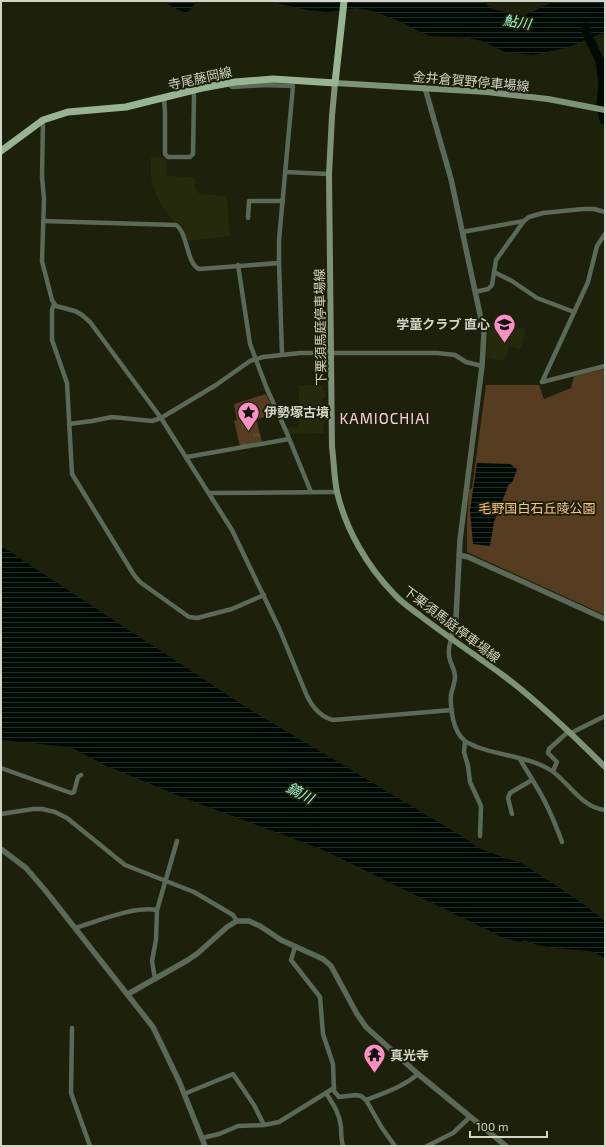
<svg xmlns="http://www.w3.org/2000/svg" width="606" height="1147" font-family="'Exo 2','Noto Sans JP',sans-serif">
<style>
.built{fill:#262a0c}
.grass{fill:url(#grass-tufts)}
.green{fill:#563c21}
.water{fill:url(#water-rules)}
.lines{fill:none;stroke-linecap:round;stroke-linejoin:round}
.stream{stroke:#000a05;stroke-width:1.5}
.river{stroke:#000a05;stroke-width:9}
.minor{stroke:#5b6958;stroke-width:4.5}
.tertiary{stroke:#5b6958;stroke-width:5.5}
.secondary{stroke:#7d9379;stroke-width:6}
.primary{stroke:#97b593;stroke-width:7}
.labels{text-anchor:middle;stroke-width:4;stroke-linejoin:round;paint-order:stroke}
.street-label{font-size:13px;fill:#d2d5c7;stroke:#1d200a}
.poi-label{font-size:13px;font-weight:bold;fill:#d2d5c7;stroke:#1d200a;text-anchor:start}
.park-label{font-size:13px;fill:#fdc48b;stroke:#1d200a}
.water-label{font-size:14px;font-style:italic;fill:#9ff6d2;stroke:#1d200a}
.quarter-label{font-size:15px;letter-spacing:1px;fill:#fdcde1;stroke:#1d200a}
</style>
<defs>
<pattern id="grass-tufts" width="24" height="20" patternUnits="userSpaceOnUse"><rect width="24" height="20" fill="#563c21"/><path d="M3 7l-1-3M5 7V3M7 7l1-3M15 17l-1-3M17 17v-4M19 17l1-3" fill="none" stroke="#6d5740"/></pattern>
<pattern id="water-rules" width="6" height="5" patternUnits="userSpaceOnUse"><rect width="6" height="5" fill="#000a05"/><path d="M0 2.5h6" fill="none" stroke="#242d28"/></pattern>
</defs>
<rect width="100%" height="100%" fill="#1d200a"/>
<!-- built -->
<g class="built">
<polygon points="151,157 166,158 166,176 195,177 195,189 200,194 227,196 230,236 188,241 183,227 173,220 161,205 156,194 151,177"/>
<polygon points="486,324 506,331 510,326 526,329 520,350 509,346 505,361 486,357 488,332"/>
<polygon points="299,385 323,385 323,391 325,391 325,398 322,399 323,416 325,416 325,423 323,423 324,433 289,434 286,428 299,427"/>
</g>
<!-- grass -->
<polygon class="grass" points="266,394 275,415 256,419 262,442 240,446 234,421 237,420 234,404"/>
<!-- green -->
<polygon class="green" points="605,369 605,615 467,552 467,522 469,490 472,488 486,385 539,385 544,399 571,388 574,376"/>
<!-- water -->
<g class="water">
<path d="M166,1H197L187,13C179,10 171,8 166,1Z"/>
<polygon points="268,1 483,1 492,9 523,16 555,1 605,1 605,32 569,47 533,55 505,52 482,41 463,37 429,36 396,20 373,11 357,8 328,12 307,10"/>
<polygon points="477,463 510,464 517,469 512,483 509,484 507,489 494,522 490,546 473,544 470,510"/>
<path d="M1,546L249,709L465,838L478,848L523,864L575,898L605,921V958C599,956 594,951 587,951C566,948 545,950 525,940L519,942L504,938L321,849L187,799L107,766L70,747L1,740Z"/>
</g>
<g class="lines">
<!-- stream -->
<polyline class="stream" points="604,120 605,123"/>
<!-- river -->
<polyline class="river" points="586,27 587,34 600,61 603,83 601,106 604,120"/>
<!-- minor -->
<g class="minor">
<polyline points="229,83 232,87 264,85 293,86 279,240 279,263 282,354"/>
<polyline points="164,98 165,112 165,154 168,157 190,157 193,154 194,96 193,90"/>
<path d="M43,120L42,177L44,199L42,261L52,300L56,306L75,311L82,315L90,322L161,418L232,530L279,628L307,696C312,706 321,717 333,720L452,710"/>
<polyline points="285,172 329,174"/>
<polyline points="248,218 249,201 283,201"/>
<path d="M43,221L176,225C188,233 186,263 199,269L279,263"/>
<polyline points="462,232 524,221"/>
<polyline points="238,265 250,344 267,389 286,431 311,492"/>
<polyline points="494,272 512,281 537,298 574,312"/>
<polyline points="475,292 488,289 492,285 496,260 501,253 524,221 529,217 543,213 583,209 594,209 605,212"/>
<polyline points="54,304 52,310 52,340 67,383 72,474 134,575 140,582 189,617 197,618 232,609 264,595"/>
<polyline points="542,382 588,282 597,246 605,234"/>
<polyline points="542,382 605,366"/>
<polyline points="69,424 92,421 112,417 152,421 161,418 216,385 250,361 263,357 300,353 437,353 455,355 466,362 482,366"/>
<polyline points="187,457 289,439"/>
<polyline points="209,493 337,492"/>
<path d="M451,639C450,644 448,649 449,654C449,663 455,668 455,677C455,683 452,689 451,695C450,708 453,731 464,740C467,743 473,745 477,747C501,756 531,757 552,771C568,782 582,808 605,810"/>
<polyline points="571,733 605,716"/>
<polyline points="465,742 464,752 468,766 470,782 481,806 480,836"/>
<path d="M520,759C525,769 531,776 536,786C547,803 555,823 562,842"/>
<polyline points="1,768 71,793 74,792 78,777 81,775"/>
<polyline points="553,771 557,762 548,753 549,749 569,731"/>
<polyline points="1,814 33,809 42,809 55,812 67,818 125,865 194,892 233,915 237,921"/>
<polyline points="512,814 508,798 510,793 532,780"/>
<path d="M75,928C98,921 134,906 157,910"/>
<polyline points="295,947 291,960 320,997 323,1034 333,1064 334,1091 339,1097 356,1095 361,1096 366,1100 382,1128 395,1146"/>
<polyline points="155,979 152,961 156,940 157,910 177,841"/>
<polyline points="72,1028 71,1093 90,1146"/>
<path d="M326,1093C333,1104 340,1114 341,1127C341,1134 341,1139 343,1146"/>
<polyline points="184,1094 233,1074 254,1105 264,1125"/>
<path d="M366,1100C384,1093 403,1087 418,1074"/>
<polyline points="202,1138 219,1134 238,1126 264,1125 279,1122 334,1088"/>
<polyline points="427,1146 453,1133 470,1117"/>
</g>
<!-- tertiary -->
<g class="tertiary">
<polyline points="425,88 451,179 484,333 482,366 460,540 456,618 451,639"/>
<polyline points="459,555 468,557 605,619"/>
<polyline points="1,849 26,868 45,890 153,1027 179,1081 205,1146"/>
<polyline points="128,994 188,960 198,953 227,927 237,921 249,921 260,926 281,940 323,959 331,966 357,1014 366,1027 418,1074 506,1146"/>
</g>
<!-- secondary -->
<path class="secondary" d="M605,110L548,99L487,92L335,83L332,116L329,174L332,447C334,462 334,477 337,492C346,530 367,566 394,594C402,603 413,610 422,617C449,638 477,656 504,676C540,703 573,735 605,767"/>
<!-- primary -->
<polyline class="primary" points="1,151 43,120 68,112 126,107 202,88 235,82 273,79 335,83 344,1"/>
</g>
<!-- icons -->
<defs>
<symbol id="school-pin" viewBox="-11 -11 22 30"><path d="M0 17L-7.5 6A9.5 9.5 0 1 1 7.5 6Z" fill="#fc8fc3" stroke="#1d200a"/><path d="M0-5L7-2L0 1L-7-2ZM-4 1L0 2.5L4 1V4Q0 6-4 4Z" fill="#111"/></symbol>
<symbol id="sight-pin" viewBox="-11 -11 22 30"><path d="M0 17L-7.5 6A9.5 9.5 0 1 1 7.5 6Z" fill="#fc8fc3" stroke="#1d200a"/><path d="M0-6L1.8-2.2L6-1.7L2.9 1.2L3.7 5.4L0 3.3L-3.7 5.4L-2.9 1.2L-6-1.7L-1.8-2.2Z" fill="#111"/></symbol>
<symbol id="temple-pin" viewBox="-11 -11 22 30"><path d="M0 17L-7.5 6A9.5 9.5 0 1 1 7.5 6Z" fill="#fc8fc3" stroke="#1d200a"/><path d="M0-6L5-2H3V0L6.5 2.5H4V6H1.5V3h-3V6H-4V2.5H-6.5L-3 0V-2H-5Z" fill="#111"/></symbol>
</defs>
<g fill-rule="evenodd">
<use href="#school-pin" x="492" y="312" width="25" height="34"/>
<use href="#sight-pin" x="236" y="400" width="25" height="34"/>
<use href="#temple-pin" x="362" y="1042" width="25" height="34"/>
</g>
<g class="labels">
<!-- street labels -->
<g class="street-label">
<text transform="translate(200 78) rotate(-12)" y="5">寺尾藤岡線</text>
<text transform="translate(471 81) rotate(5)" y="5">金井倉賀野停車場線</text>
<text transform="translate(320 327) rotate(-91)" y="5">下栗須馬庭停車場線</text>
<text transform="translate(452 624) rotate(37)" y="5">下栗須馬庭停車場線</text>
</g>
<!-- poi labels -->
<g class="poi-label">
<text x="490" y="329" text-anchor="end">学童クラブ 直心</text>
<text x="264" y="417">伊勢塚古墳</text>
<text x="390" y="1060">真光寺</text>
</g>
<!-- park labels -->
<g class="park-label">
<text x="537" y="513">毛野国白石丘陵公園</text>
</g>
<!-- water labels -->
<g class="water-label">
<text transform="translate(517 22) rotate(9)" y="5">鮎川</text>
<text transform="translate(300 793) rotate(27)" y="5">鏑川</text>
</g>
<!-- quarter labels -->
<g class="quarter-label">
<text x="385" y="424">KAMIOCHIAI</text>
</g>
</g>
<!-- border -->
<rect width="606" height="1147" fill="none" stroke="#d2d5c7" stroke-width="4"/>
<!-- scale -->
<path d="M470 1131v6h77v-6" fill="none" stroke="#d2d5c7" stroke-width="2"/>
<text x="476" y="1131" font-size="12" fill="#d2d5c7" stroke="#1d200a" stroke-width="3" paint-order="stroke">100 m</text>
</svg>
